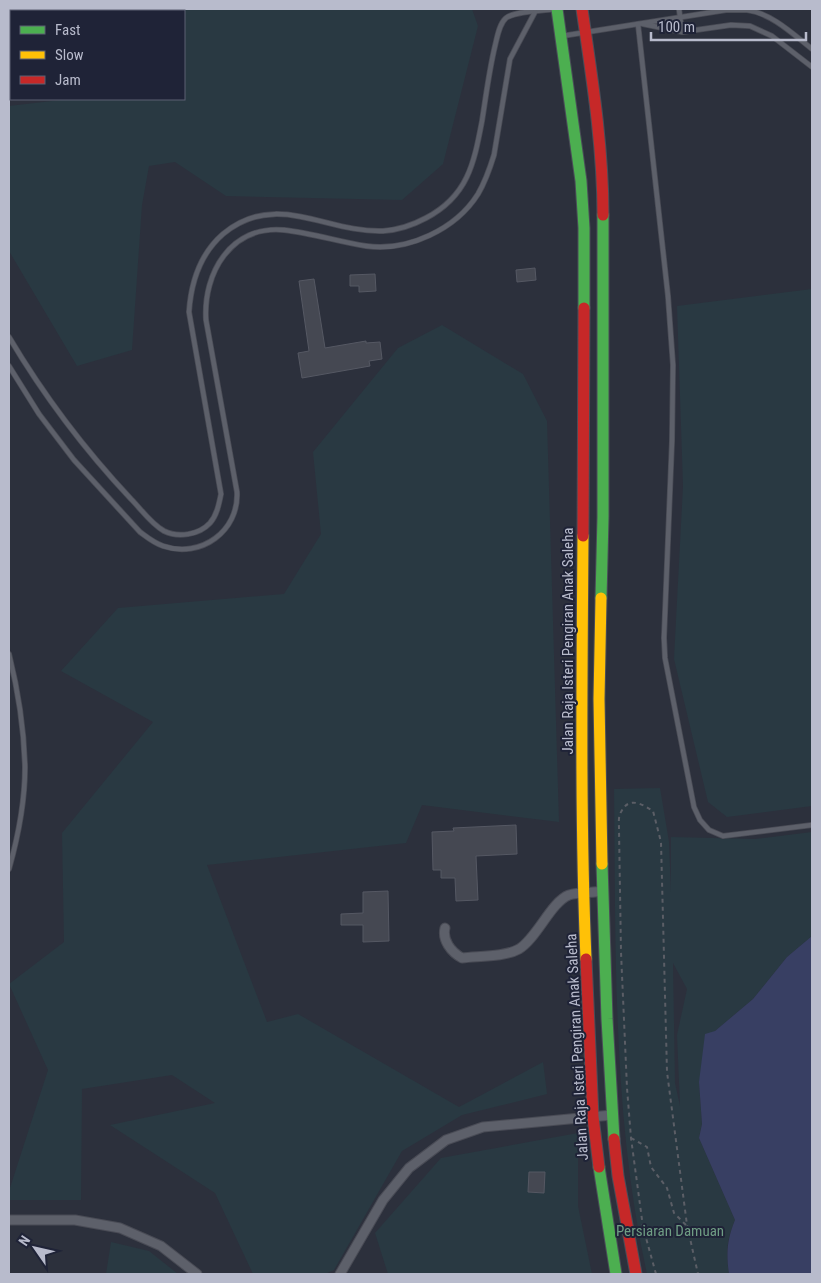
<svg xmlns="http://www.w3.org/2000/svg" width="821" height="1283" font-family="'Roboto Condensed',sans-serif">
<style>
.green{fill:#293942;fill-rule:evenodd}
.water{fill:#383f63}
.building{fill:#454852;stroke:#555863}
.lines{fill:none;stroke-linecap:round;stroke-linejoin:round}
.lane-casing{stroke:#494b55;stroke-width:6}
.street-casing{stroke:#494b55;stroke-width:11}
.fast-casing{stroke:#4a4d58;stroke-width:13}
.slow-casing{stroke:#4a4d58;stroke-width:13}
.jam-casing{stroke:#4a4d58;stroke-width:13}
.path{stroke:#5b5e66;stroke-width:2;stroke-dasharray:4 4;stroke-linecap:butt}
.lane{stroke:#5d606a;stroke-width:4.5}
.street{stroke:#5d606a;stroke-width:9}
.fast{stroke:#4caf50;stroke-width:11}
.slow{stroke:#ffc107;stroke-width:11}
.jam{stroke:#c62828;stroke-width:11}
.labels{text-anchor:middle;stroke-width:4;stroke-linejoin:round;paint-order:stroke}
.street-label{font-size:15px;fill:#b8bbcc;stroke:#1f2337}
.park-label{font-size:15px;fill:#6f9d84;stroke:#1f2337}
</style>
<rect width="100%" height="100%" fill="#2c303c"/>
<!-- green -->
<g class="green">
<polygon points="137,9 472,9 478,26 443,164 402,200 226,196 175,162 149,166 142,205 132,350 77,366 9,251 9,106 69,99 184,99 184,11 137,11"/>
<polygon points="812,289 812,806 727,817 708,802 674,659 683,486 677,306"/>
<polygon points="442,325 523,374 547,421 559,822 422,805 406,843 207,865 267,1022 298,1014 459,1107 543,1062 547,1094 462,1115 402,1151 334,1270 325,1274 253,1274 215,1193 110,1125 215,1103 172,1075 82,1089 81,1200 9,1200 9,1191 48,1070 9,984 64,942 62,833 153,722 61,671 118,608 284,594 321,534 313,452 398,348"/>
<path d="M660,788L669,842L671,893V837L755,839L812,832V936L787,957L753,999L715,1031L699,1082L702,1124L699,1138L735,1220C726,1241 726,1253 729,1274H647C612,1116 616,951 614,789ZM673,963L687,989L677,1035L680,1106L675,1083Z"/>
<polygon points="578,1133 578,1206 592,1274 388,1274 375,1233 441,1158"/>
<polygon points="111,1242 149,1251 178,1274 106,1274"/>
</g>
<!-- water -->
<path class="water" d="M812,936V1274H729C726,1254 727,1239 735,1220L699,1138L702,1124L699,1082L705,1034L715,1031L753,999L787,957Z"/>
<!-- building -->
<g class="building">
<polygon points="535,268 536,280 517,282 516,270"/>
<polygon points="375,274 376,291 359,292 359,286 350,286 350,275"/>
<polygon points="314,279 325,348 366,341 366,343 380,342 382,359 369,361 370,366 302,378 298,353 309,351 299,281"/>
<polygon points="516,825 517,854 476,856 478,900 456,901 455,878 441,878 441,870 433,870 432,832 454,831 453,828"/>
<polygon points="388,891 389,941 363,942 363,925 341,925 341,914 363,913 363,892"/>
<polygon points="529,1172 545,1172 544,1193 528,1192"/>
</g>
<g class="lines">
<defs>
<g id="lane">
<polyline points="679,9 682,32"/>
<polyline points="638,24 668,296 673,365 672,441 664,638 665,658 694,807 700,820 709,830 723,836 812,825"/>
<polyline points="643,24 682,32 731,25 750,26 772,36 812,67"/>
<path d="M562,36L726,10C733,10 740,10 747,10C771,13 793,34 812,49"/>
<path d="M9,337C44,396 84,449 131,499C141,509 151,524 164,531C178,538 199,535 210,523C217,515 219,504 221,494L189,312C191,282 200,254 223,234C276,190 326,233 383,231C398,230 413,225 426,218C468,196 474,163 482,121C486,96 489,71 495,46C497,38 499,24 506,18C515,11 542,11 554,9"/>
<path d="M9,366L39,414L74,460L140,532C148,538 154,543 163,546C201,559 239,531 237,492L206,320C203,273 231,225 284,230C312,233 339,242 366,246C408,252 456,229 478,194C485,182 490,168 494,155L510,59L535,12"/>
<path d="M9,654C18,690 24,729 25,767C25,801 18,837 9,869"/>
</g>
<g id="street">
<path d="M445,928C442,940 451,952 462,958C478,956 505,957 519,949C537,938 551,902 569,895C579,892 593,893 603,891"/>
<polyline points="9,1220 75,1220 120,1228 161,1246 197,1274"/>
<polyline points="340,1274 383,1200 409,1168 446,1140 483,1127 612,1115"/>
</g>
<g id="fast">
<polyline points="557,9 581,181 584,228 584,308"/>
<polyline points="601,598 603,517 603,215"/>
<polyline points="602,864 607,1019 614,1139"/>
<polyline points="599,1167 616,1274"/>
</g>
<g id="slow">
<path d="M583,536C582,677 580,819 586,959"/>
<polyline points="601,598 599,699 602,864"/>
</g>
<g id="jam">
<path d="M582,9C592,78 603,146 603,215"/>
<polyline points="583,536 584,308"/>
<polyline points="586,959 593,1117 599,1167"/>
<polyline points="614,1139 618,1176 636,1274"/>
</g>
</defs>
<!-- lane casing -->
<use href="#lane" class="lane-casing"/>
<!-- street casing -->
<use href="#street" class="street-casing"/>
<!-- fast casing -->
<use href="#fast" class="fast-casing"/>
<!-- slow casing -->
<use href="#slow" class="slow-casing"/>
<!-- jam casing -->
<use href="#jam" class="jam-casing"/>
<!-- path -->
<g class="path">
<polyline points="631,1138 647,1147 651,1167 667,1188 674,1213 686,1225"/>
<path d="M656,1274L643,1227L631,1138L627,1088L621,952L619,829C619,824 618,816 621,812C629,796 642,804 653,811L661,842L667,1072L687,1225L698,1274"/>
</g>
<!-- lane -->
<use href="#lane" class="lane"/>
<!-- street -->
<use href="#street" class="street"/>
<!-- fast -->
<use href="#fast" class="fast"/>
<!-- slow -->
<use href="#slow" class="slow"/>
<!-- jam -->
<use href="#jam" class="jam"/>
</g>
<g class="labels">
<!-- street labels -->
<g class="street-label">
<text transform="translate(568 641) rotate(-90)" y="5">Jalan Raja Isteri Pengiran Anak Saleha</text>
<text transform="translate(577 1047) rotate(-93)" y="5">Jalan Raja Isteri Pengiran Anak Saleha</text>
</g>
<!-- park labels -->
<g class="park-label">
<text x="670" y="1236">Persiaran Damuan</text>
</g>
</g>
<!-- border -->
<rect width="821" height="1283" fill="none" stroke="#b8bbcc" stroke-width="20"/>
<!-- legend -->
<rect x="10" y="10" width="175" height="90" fill="#1f2337" stroke="#5c6073"/>
<rect x="20" y="26" width="25" height="8" fill="#4caf50" stroke="#5c6073"/>
<text x="55" y="35" font-size="15" fill="#b8bbcc">Fast</text>
<rect x="20" y="51" width="25" height="8" fill="#ffc107" stroke="#5c6073"/>
<text x="55" y="60" font-size="15" fill="#b8bbcc">Slow</text>
<rect x="20" y="76" width="25" height="8" fill="#c62828" stroke="#5c6073"/>
<text x="55" y="85" font-size="15" fill="#b8bbcc">Jam</text>
<!-- north arrow -->
<g transform="translate(35 1248) rotate(304)" stroke="#1f2337" stroke-width="4" paint-order="stroke">
<path d="M0-4L9 19L0 12L-9 19Z" fill="#b8bbcc"/>
<text y="-8" font-size="14" font-weight="bold" text-anchor="middle" fill="#b8bbcc">N</text>
</g>
<!-- scale -->
<path d="M651 32v8h155v-8" fill="none" stroke="#b8bbcc" stroke-width="2.5"/>
<text x="658" y="32" font-size="15" fill="#b8bbcc" stroke="#1f2337" stroke-width="4" paint-order="stroke">100 m</text>
</svg>
